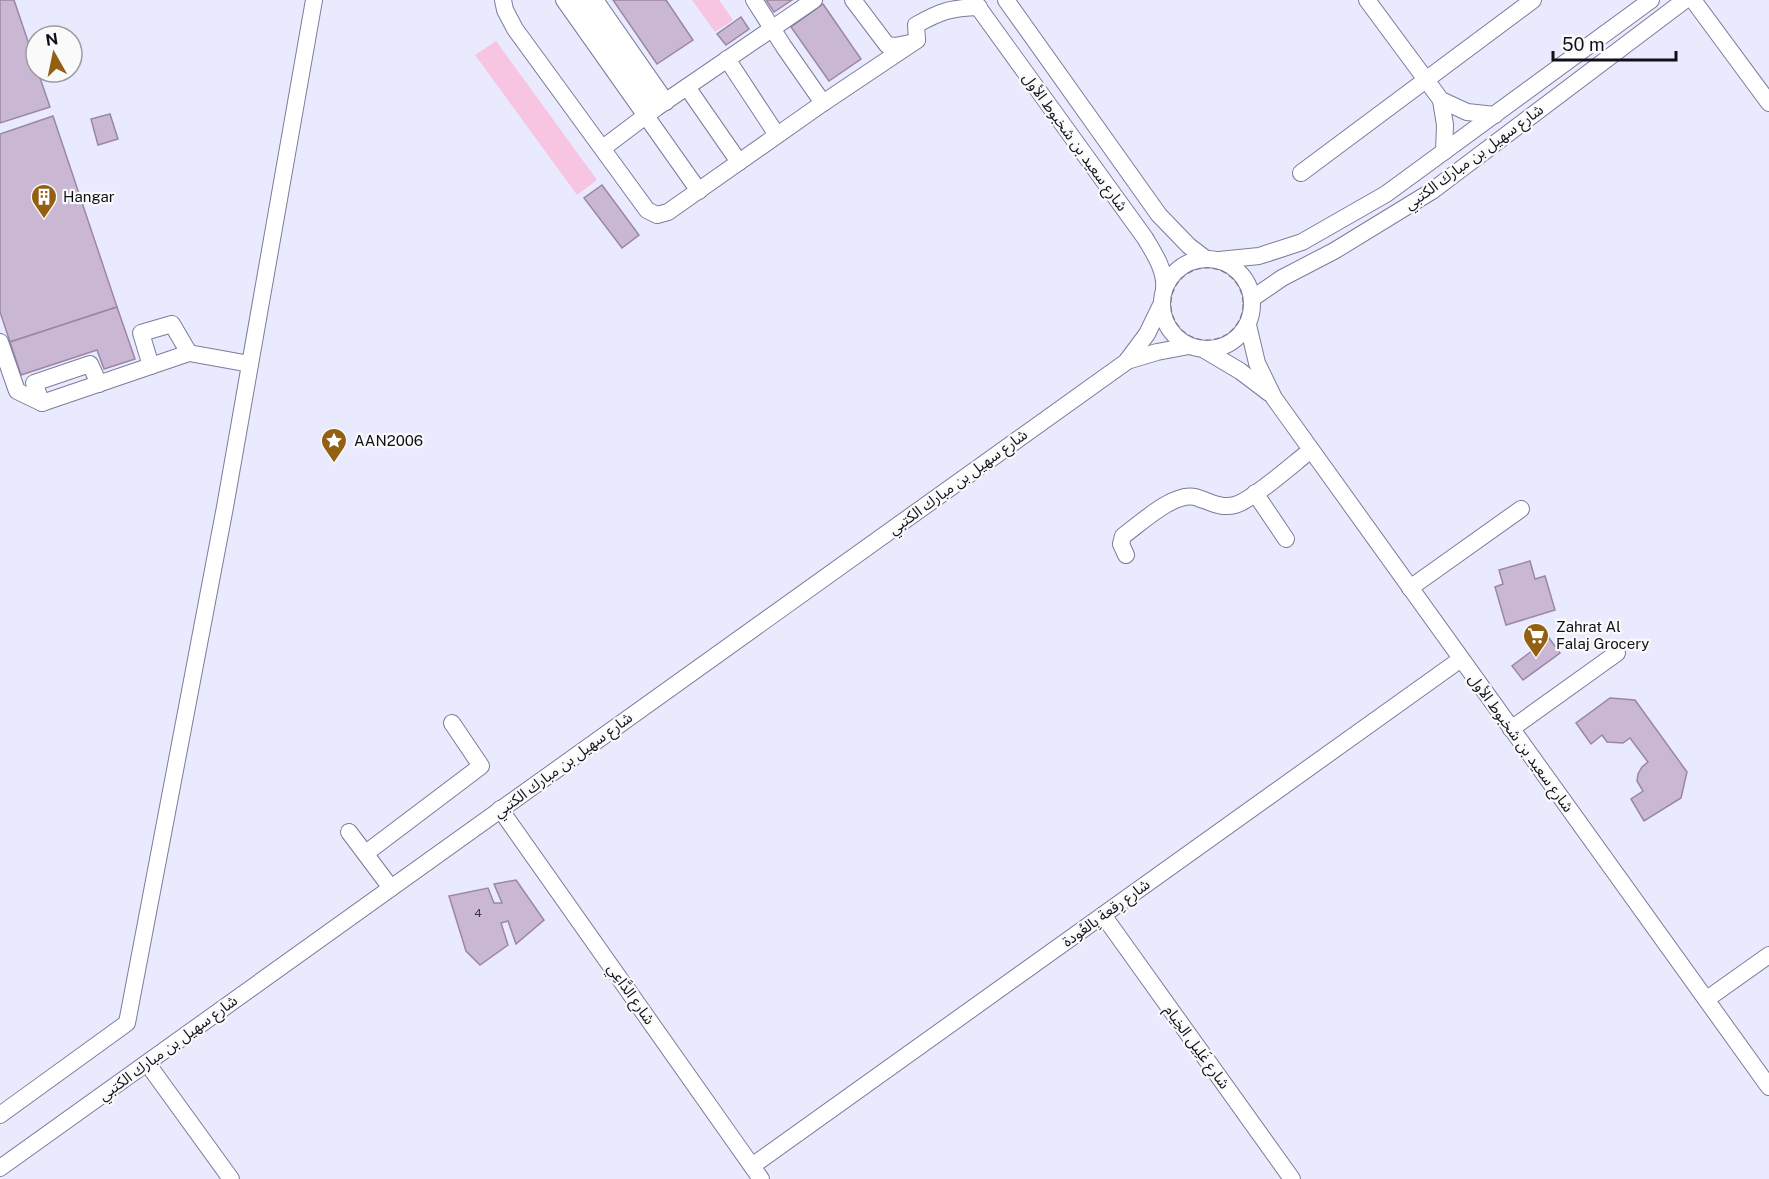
<svg xmlns="http://www.w3.org/2000/svg" width="1769" height="1179" font-family="'Public Sans','Noto Sans Arabic',sans-serif">
<style>
.green{fill:#f7c4e1}
.building{fill:#cab7d3;stroke:#9a88a3;stroke-width:1.5}
.lines{fill:none;stroke-linecap:round;stroke-linejoin:round}
.minor-casing{stroke:#7c7c9a;stroke-width:18}
.path{stroke:#7b7b8b;stroke-width:3;stroke-dasharray:6 3;stroke-linecap:butt}
.minor{stroke:#fff;stroke-width:16}
.labels{text-anchor:middle;stroke-width:4.5;stroke-linejoin:round;paint-order:stroke}
.number-label{font-size:12px;fill:#3e3a49}
.street-label{font-size:15px;fill:#10101b;stroke:#fafafa}
.poi-label{font-size:15px;fill:#10101b;stroke:#fafafa;text-anchor:start}
</style>
<rect width="100%" height="100%" fill="#eaeaff"/>
<!-- green -->
<g class="green">
<polygon points="692,0 719,0 733,20 715,32"/>
<polygon points="496,41 597,180 577,195 475,55"/>
</g>
<!-- building -->
<g class="building">
<polygon points="0,0 14,0 36,65 36,72 38,72 50,107 0,123"/>
<polygon points="613,0 666,0 693,40 657,64"/>
<polygon points="766,0 792,0 774,12"/>
<polygon points="823,4 861,59 829,81 791,27"/>
<polygon points="741,17 749,29 726,45 717,34"/>
<polygon points="110,114 118,139 98,145 91,119"/>
<polygon points="53,116 117,307 10,342 0,312 0,134"/>
<polygon points="602,185 639,235 622,248 584,198"/>
<polygon points="117,307 135,359 104,369 97,350 21,375 10,342"/>
<polygon points="1530,561 1535,579 1545,576 1555,610 1506,625 1495,587 1503,584 1499,570"/>
<polygon points="1549,638 1560,653 1523,680 1512,666"/>
<polygon points="1610,698 1635,700 1687,772 1681,798 1644,821 1631,799 1643,791 1637,781 1638,774 1642,767 1648,762 1630,738 1623,743 1607,742 1602,735 1591,744 1576,723"/>
<polygon points="516,880 544,920 516,944 508,921 501,923 508,945 480,965 466,951 449,896 488,888 494,903 502,903 494,884"/>
</g>
<g class="lines">
<defs>
<g id="minor">
<polyline points="503,0 505,10 515,29 647,210 657,215 668,212 823,103 917,40"/>
<polyline points="564,0 699,191"/>
<polyline points="580,0 656,108"/>
<polyline points="595,0 666,102"/>
<polyline points="754,0 784,47 823,103"/>
<polyline points="853,0 887,45 895,46 910,43"/>
<path d="M973,0L1145,238C1154,253 1166,271 1164,289"/>
<polyline points="1006,0 1159,215 1189,246 1206,259"/>
<polyline points="1367,0 1441,100 1467,112 1495,115"/>
<polyline points="1693,0 1769,103"/>
<path d="M917,40L916,25C941,11 950,8 979,7"/>
<polyline points="727,59 777,135"/>
<polyline points="687,87 739,162"/>
<polyline points="1441,100 1445,125 1444,152"/>
<polyline points="603,148 656,108 814,0"/>
<polyline points="1301,173 1533,0"/>
<circle cx="1207" cy="304" r="45"/>
<polyline points="1219,260 1259,256 1302,242 1386,194 1651,0"/>
<polyline points="1253,298 1282,278 1334,251 1432,191 1685,0"/>
<polyline points="1248,325 1257,363 1274,398 1769,1087"/>
<polyline points="0,342 17,391 42,403 189,353 250,364"/>
<polyline points="1203,349 1240,371 1269,393"/>
<polyline points="1127,361 1157,352 1189,346"/>
<polyline points="151,366 141,333 172,324 189,353"/>
<polyline points="42,403 34,383 90,364 99,384"/>
<polyline points="1255,493 1286,539"/>
<path d="M1126,555L1121,544L1123,536C1140,524 1173,492 1195,497C1209,501 1220,509 1235,505C1253,500 1294,463 1311,450"/>
<polyline points="1410,588 1521,509"/>
<polyline points="1511,729 1617,653"/>
<polyline points="500,809 761,1179"/>
<polyline points="349,832 391,888"/>
<polyline points="366,853 481,766 452,723"/>
<polyline points="1103,915 1292,1179"/>
<polyline points="1707,999 1769,955"/>
<polyline points="147,1063 231,1179"/>
<polyline points="0,1115 127,1023 225,507 314,0"/>
<polyline points="752,1166 1461,659"/>
<polyline points="0,1168 1126,362 1147,334 1162,303"/>
</g>
</defs>
<!-- minor casing -->
<use href="#minor" class="minor-casing"/>
<!-- path -->
<circle class="path" cx="1207" cy="304" r="37"/>
<!-- minor -->
<use href="#minor" class="minor"/>
</g>
<!-- icons -->
<defs>
<symbol id="building-pin" viewBox="-11 -11 22 30"><path d="M0 17L-7.5 6A9.5 9.5 0 1 1 7.5 6Z" fill="#936012" stroke="#fafafa"/><path d="M-4-6H4V6H1V3H-1V6H-4ZM-2.5-4.3h1.7v1.8h-1.7ZM.8-4.3h1.7v1.8H.8ZM-2.5-1h1.7V.8h-1.7ZM.8-1h1.7V.8H.8Z" fill="#fff"/></symbol>
<symbol id="sight-pin" viewBox="-11 -11 22 30"><path d="M0 17L-7.5 6A9.5 9.5 0 1 1 7.5 6Z" fill="#936012" stroke="#fafafa"/><path d="M0-6L1.8-2.2L6-1.7L2.9 1.2L3.7 5.4L0 3.3L-3.7 5.4L-2.9 1.2L-6-1.7L-1.8-2.2Z" fill="#fff"/></symbol>
<symbol id="supermarket-pin" viewBox="-11 -11 22 30"><path d="M0 17L-7.5 6A9.5 9.5 0 1 1 7.5 6Z" fill="#936012" stroke="#fafafa"/><path d="M-6-5.5h2.5l.6 2H6L4.5 2H-2.5L-4.4-4H-6ZM-1.5 3.2a1.3 1.3 0 1 0 .1 0ZM3 3.2a1.3 1.3 0 1 0 .1 0Z" fill="#fff"/></symbol>
</defs>
<g fill-rule="evenodd">
<use href="#building-pin" x="29" y="182" width="30" height="40"/>
<use href="#sight-pin" x="319" y="426" width="30" height="40"/>
<use href="#supermarket-pin" x="1521" y="621" width="30" height="40"/>
</g>
<g class="labels">
<!-- number labels -->
<g class="number-label">
<text x="478" y="917">4</text>
</g>
<!-- street labels -->
<g class="street-label">
<text transform="translate(1075 142) rotate(54)" y="5">شارع سعيد بن شخبوط الأول</text>
<text transform="translate(1474 157) rotate(-36)" y="5">شارع سهيل بن مبارك الكتبي</text>
<text transform="translate(958 482) rotate(-36)" y="5">شارع سهيل بن مبارك الكتبي</text>
<text transform="translate(1521 743) rotate(54)" y="5">شارع سعيد بن شخبوط الأول</text>
<text transform="translate(563 765) rotate(-36)" y="5">شارع سهيل بن مبارك الكتبي</text>
<text transform="translate(1106 913) rotate(-36)" y="5">شارع رِقعة بِالعُودة</text>
<text transform="translate(631 994) rotate(55)" y="5">شارع الدَّاعِي</text>
<text transform="translate(1197 1047) rotate(54)" y="5">شارع غَلِيل الخِيام</text>
<text transform="translate(168 1048) rotate(-36)" y="5">شارع سهيل بن مبارك الكتبي</text>
</g>
<!-- poi labels -->
<g class="poi-label">
<text x="63" y="202">Hangar</text>
<text x="354" y="446">AAN2006</text>
<text x="1556" y="632">Zahrat Al<tspan x="1556" dy="17">Falaj Grocery</tspan></text>
</g>
</g>
<!-- north arrow -->
<g transform="translate(54 54) rotate(351)"><circle r="28" fill="#fafafa" stroke="#9c9ca1" stroke-width="1.5"/>
<path d="M0-4.5L10 22L0 15L-10 22Z" fill="#936012"/>
<text y="-9" font-size="16" font-weight="bold" text-anchor="middle" fill="#10101b">N</text>
</g>
<!-- scale -->
<path d="M1553 51v9h123v-9" fill="none" stroke="#10101b" stroke-width="3"/>
<text x="1562" y="51" font-size="18" fill="#10101b" stroke="#fafafa" stroke-width="4.5" paint-order="stroke">50 m</text>
</svg>
